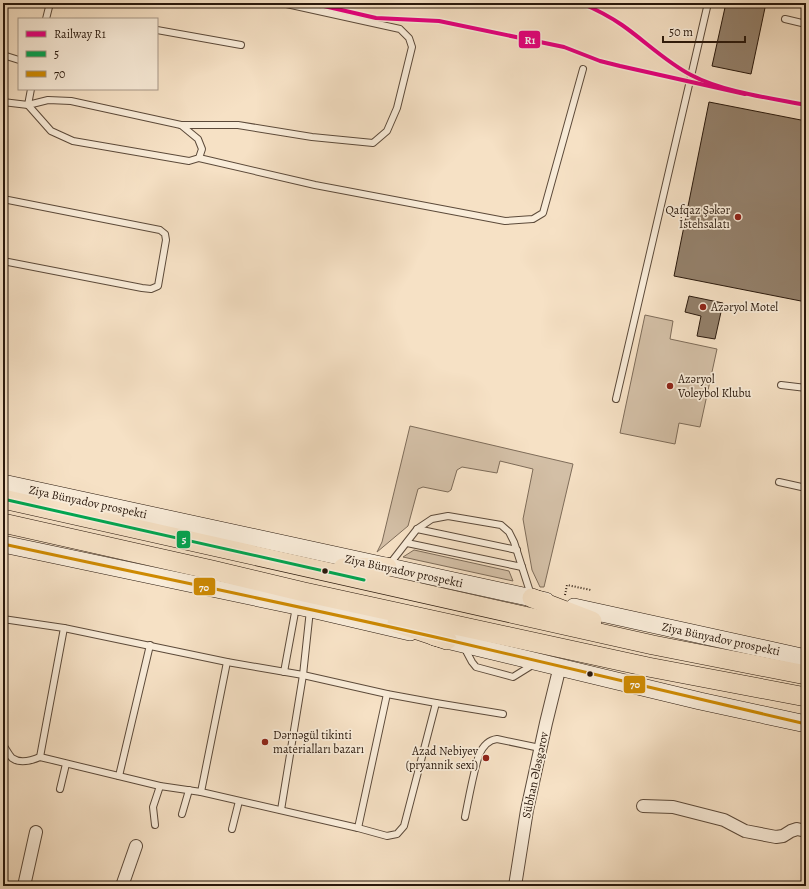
<svg xmlns="http://www.w3.org/2000/svg" width="809" height="889" font-family="Alegreya,serif">
<style>
.green{fill:#d3bfa6;stroke:#7e6c59}
.building{fill:#94816c;stroke:#29180c}
.lines{fill:none;stroke-linecap:round;stroke-linejoin:round}
.service-casing{stroke:#5c4a3a;stroke-width:8}
.minor-casing{stroke:#5c4a3a;stroke-width:14}
.secondary-casing{stroke:#29180c;stroke-width:18}
.primary-casing{stroke:#29180c;stroke-width:20}
.path{stroke:#29180c;stroke-width:2;stroke-dasharray:1 2;stroke-linecap:butt}
.service{stroke:#f9ecd9;stroke-width:6}
.minor{stroke:#f9ecd9;stroke-width:12}
.secondary{stroke:#f9ecd9;stroke-width:17}
.primary{stroke:#f6e1c5;stroke-width:19}
.bus-1-casing{stroke:#f9ecd9;stroke-width:6}
.bus-2-casing{stroke:#f9ecd9;stroke-width:6}
.bus-1{stroke:#00a651;stroke-width:3}
.bus-2{stroke:#ce8a02;stroke-width:3}
.rail-1-casing{stroke:#f9ecd9;stroke-width:7}
.rail-1{stroke:#e5007d;stroke-width:4}
.poi-dot{fill:#8f2418;stroke:#f9ecd9;stroke-width:1.5}
.bus-dot{fill:#29180c;stroke:#f9ecd9;stroke-width:1.5}
.labels{text-anchor:middle;stroke-width:3.5;stroke-linejoin:round;paint-order:stroke}
.poi-label{font-size:12px;fill:#29180c;stroke:#f9ecd9;text-anchor:start}
.street-label{font-size:12px;fill:#29180c;stroke:#f9ecd9}
.line-badge{stroke:#f9ecd9;stroke-width:1.5}
.badge-label{font-size:11px;text-anchor:middle;font-weight:bold;fill:#fff}
</style>
<rect width="100%" height="100%" fill="#f6e1c5"/>
<filter id="stains"><feTurbulence type="fractalNoise" baseFrequency=".005" numOctaves="4"/><feColorMatrix values="0 0 0 0 .2 0 0 0 0 .09 0 0 0 0 .02 0 0 0 .5 -.17"/></filter>
<radialGradient id="worn" r=".72"><stop offset=".6" stop-color="#630" stop-opacity="0"/><stop offset="1" stop-color="#630" stop-opacity=".3"/></radialGradient>
<!-- green -->
<g class="green">
<polygon points="645,315 673,321 670,339 717,349 700,427 679,423 675,444 620,433"/>
<polygon points="410,426 573,464 544,587 540,587 532,570 523,519 533,469 500,461 497,473 462,467 457,470 451,490 448,492 423,487 418,489 408,526 377,552 382,542"/>
<polygon points="414,550 509,571 513,581 403,557"/>
</g>
<!-- building -->
<g class="building">
<polygon points="726,3 766,3 751,74 712,66"/>
<polygon points="709,102 806,121 806,302 674,276"/>
<polygon points="689,296 723,303 715,339 697,336 701,316 685,312"/>
</g>
<g class="lines">
<defs>
<g id="service">
<polyline points="46,19 50,3"/>
<polyline points="785,19 806,24"/>
<polyline points="157,30 241,45"/>
<polyline points="3,55 19,60"/>
<polygon points="48,100 71,101 181,125 198,139 202,149 199,158 189,161 73,141 51,131 28,105"/>
<polyline points="3,102 28,105 31,89"/>
<polyline points="181,125 238,125 312,137 373,143 387,131 397,108 412,47 409,38 400,29 282,3"/>
<polyline points="199,158 315,185 505,221 533,219 543,213 583,69"/>
<polyline points="3,199 160,230 165,234 166,240 158,286 151,289 142,288 3,261"/>
<polyline points="781,385 806,388"/>
<polyline points="616,399 708,3"/>
<polyline points="779,482 806,488"/>
<polyline points="417,529 517,550"/>
<polyline points="407,543 522,567"/>
<polyline points="389,565 417,529 432,519 448,516 501,525 509,532 514,542 531,595"/>
<polyline points="3,619 64,628 227,662 303,675 387,694 436,703 503,714"/>
<polyline points="464,647 472,662 476,667 513,677 534,664"/>
<polyline points="284,672 296,607"/>
<path d="M3,745C6,749 9,755 12,758C20,764 33,760 40,757L160,786L201,792L358,828L387,836L397,834L404,826L436,703"/>
<polyline points="40,757 64,628"/>
<polyline points="119,776 150,645"/>
<polyline points="60,789 66,764"/>
<polyline points="201,792 227,662"/>
<polyline points="281,810 303,675 310,610"/>
<polyline points="182,814 189,790"/>
<path d="M465,817C469,797 473,774 479,755C482,748 488,740 497,739L540,748"/>
<polyline points="155,825 153,807 160,786"/>
<polyline points="358,828 387,694"/>
<polyline points="232,829 239,801"/>
</g>
<g id="minor">
<polyline points="643,806 673,807 724,820 745,831 776,837 783,836 791,831 797,829 806,831"/>
<polyline points="24,886 36,832"/>
<polyline points="122,886 136,846"/>
<polyline points="515,886 527,810 546,723 560,666"/>
</g>
<g id="secondary">
<polyline points="3,483 546,601"/>
<polyline points="3,544 311,609 410,632"/>
<polyline points="574,607 806,658"/>
<polyline points="434,637 700,701 806,724"/>
</g>
<g id="primary">
<polyline points="3,499 653,645 806,675"/>
<polyline points="3,523 212,570 304,592 648,667 806,697"/>
<polyline points="343,568 387,567"/>
<polyline points="532,598 592,621"/>
<polyline points="397,623 447,640"/>
</g>
</defs>
<!-- service casing -->
<use href="#service" class="service-casing"/>
<!-- minor casing -->
<use href="#minor" class="minor-casing"/>
<!-- secondary casing -->
<use href="#secondary" class="secondary-casing"/>
<!-- primary casing -->
<use href="#primary" class="primary-casing"/>
<!-- path -->
<polyline class="path" points="565,595 567,585 591,590"/>
<!-- service -->
<use href="#service" class="service"/>
<!-- minor -->
<use href="#minor" class="minor"/>
<!-- secondary -->
<use href="#secondary" class="secondary"/>
<!-- primary -->
<use href="#primary" class="primary"/>
<defs>
<polyline id="bus-1" points="3,499 364,580"/>
<path id="bus-2" d="M3,544C151,576 300,606 448,640C567,668 686,697 806,724"/>
</defs>
<!-- bus-1 casing -->
<use href="#bus-1" class="bus-1-casing"/>
<!-- bus-2 casing -->
<use href="#bus-2" class="bus-2-casing"/>
<!-- bus-1 -->
<use href="#bus-1" class="bus-1"/>
<!-- bus-2 -->
<use href="#bus-2" class="bus-2"/>
<defs>
<g id="rail-1">
<polyline points="311,3 376,18 439,21 564,47 600,61 620,66 745,94"/>
<path d="M581,3C595,9 609,16 622,25C645,41 666,62 691,75C723,92 770,98 806,105"/>
</g>
</defs>
<!-- rail-1 casing -->
<use href="#rail-1" class="rail-1-casing"/>
<!-- rail-1 -->
<use href="#rail-1" class="rail-1"/>
</g>
<!-- markers -->
<g class="poi-dot">
<circle cx="738" cy="217" r="4"/>
<circle cx="703" cy="307" r="4"/>
<circle cx="670" cy="386" r="4"/>
<circle cx="265" cy="742" r="4"/>
<circle cx="486" cy="758" r="4"/>
</g>
<g class="bus-dot">
<circle cx="325" cy="571" r="3.5"/>
<circle cx="590" cy="674" r="3.5"/>
</g>
<g class="labels">
<!-- poi labels -->
<g class="poi-label">
<text x="730" y="214" text-anchor="end">Qafqaz Şəkər<tspan x="730" dy="14">İstehsalatı</tspan></text>
<text x="711" y="311">Azəryol Motel</text>
<text x="678" y="383">Azəryol<tspan x="678" dy="14">Voleybol Klubu</tspan></text>
<text x="273" y="739">Dərnəgül tikinti<tspan x="273" dy="14">materialları bazarı</tspan></text>
<text x="478" y="755" text-anchor="end">Azad Nebiyev<tspan x="478" dy="14">(pryannik sexi)</tspan></text>
</g>
<!-- street labels -->
<g class="street-label">
<text transform="translate(88 502) rotate(12)" y="4">Ziya Bünyadov prospekti</text>
<text transform="translate(404 571) rotate(12)" y="4">Ziya Bünyadov prospekti</text>
<text transform="translate(721 639) rotate(12)" y="4">Ziya Bünyadov prospekti</text>
<text transform="translate(535 775) rotate(-78)" y="4">Sübhan Ələsgərov</text>
</g>
</g>
<g class="line-badge">
<rect x="518" y="30" width="23" height="19" rx="4" fill="#e5007d"/>
<rect x="176" y="530" width="15" height="19" rx="4" fill="#00a651"/>
<rect x="193" y="577" width="23" height="19" rx="4" fill="#ce8a02"/>
<rect x="623" y="675" width="23" height="19" rx="4" fill="#ce8a02"/>
</g>
<g class="badge-label">
<text x="530" y="44">R1</text>
<text x="184" y="543">5</text>
<text x="204" y="591">70</text>
<text x="635" y="688">70</text>
</g>
<!-- margin -->
<rect width="809" height="889" fill="none" stroke="#f6e1c5" stroke-width="16"/>
<rect x="4" y="4" width="801" height="881" fill="none" stroke="#29180c" stroke-width="2"/>
<rect x="8" y="8" width="793" height="873" fill="none" stroke="#29180c"/>
<!-- legend -->
<rect x="18" y="18" width="140" height="72" fill="#f9ecd9" stroke="#a69787"/>
<rect x="26" y="31" width="20" height="6" fill="#e5007d" stroke="#a69787"/>
<text x="54" y="38" font-size="12" fill="#29180c">Railway R1</text>
<rect x="26" y="51" width="20" height="6" fill="#00a651" stroke="#a69787"/>
<text x="54" y="58" font-size="12" fill="#29180c">5</text>
<rect x="26" y="71" width="20" height="6" fill="#ce8a02" stroke="#a69787"/>
<text x="54" y="78" font-size="12" fill="#29180c">70</text>
<!-- scale -->
<path d="M663 36v6h82v-6" fill="none" stroke="#29180c" stroke-width="2"/>
<text x="669" y="36" font-size="12" fill="#29180c" stroke="#f9ecd9" stroke-width="3" paint-order="stroke">50 m</text>
<rect width="100%" height="100%" filter="url(#stains)"/>
<rect width="100%" height="100%" fill="url(#worn)"/>
</svg>
